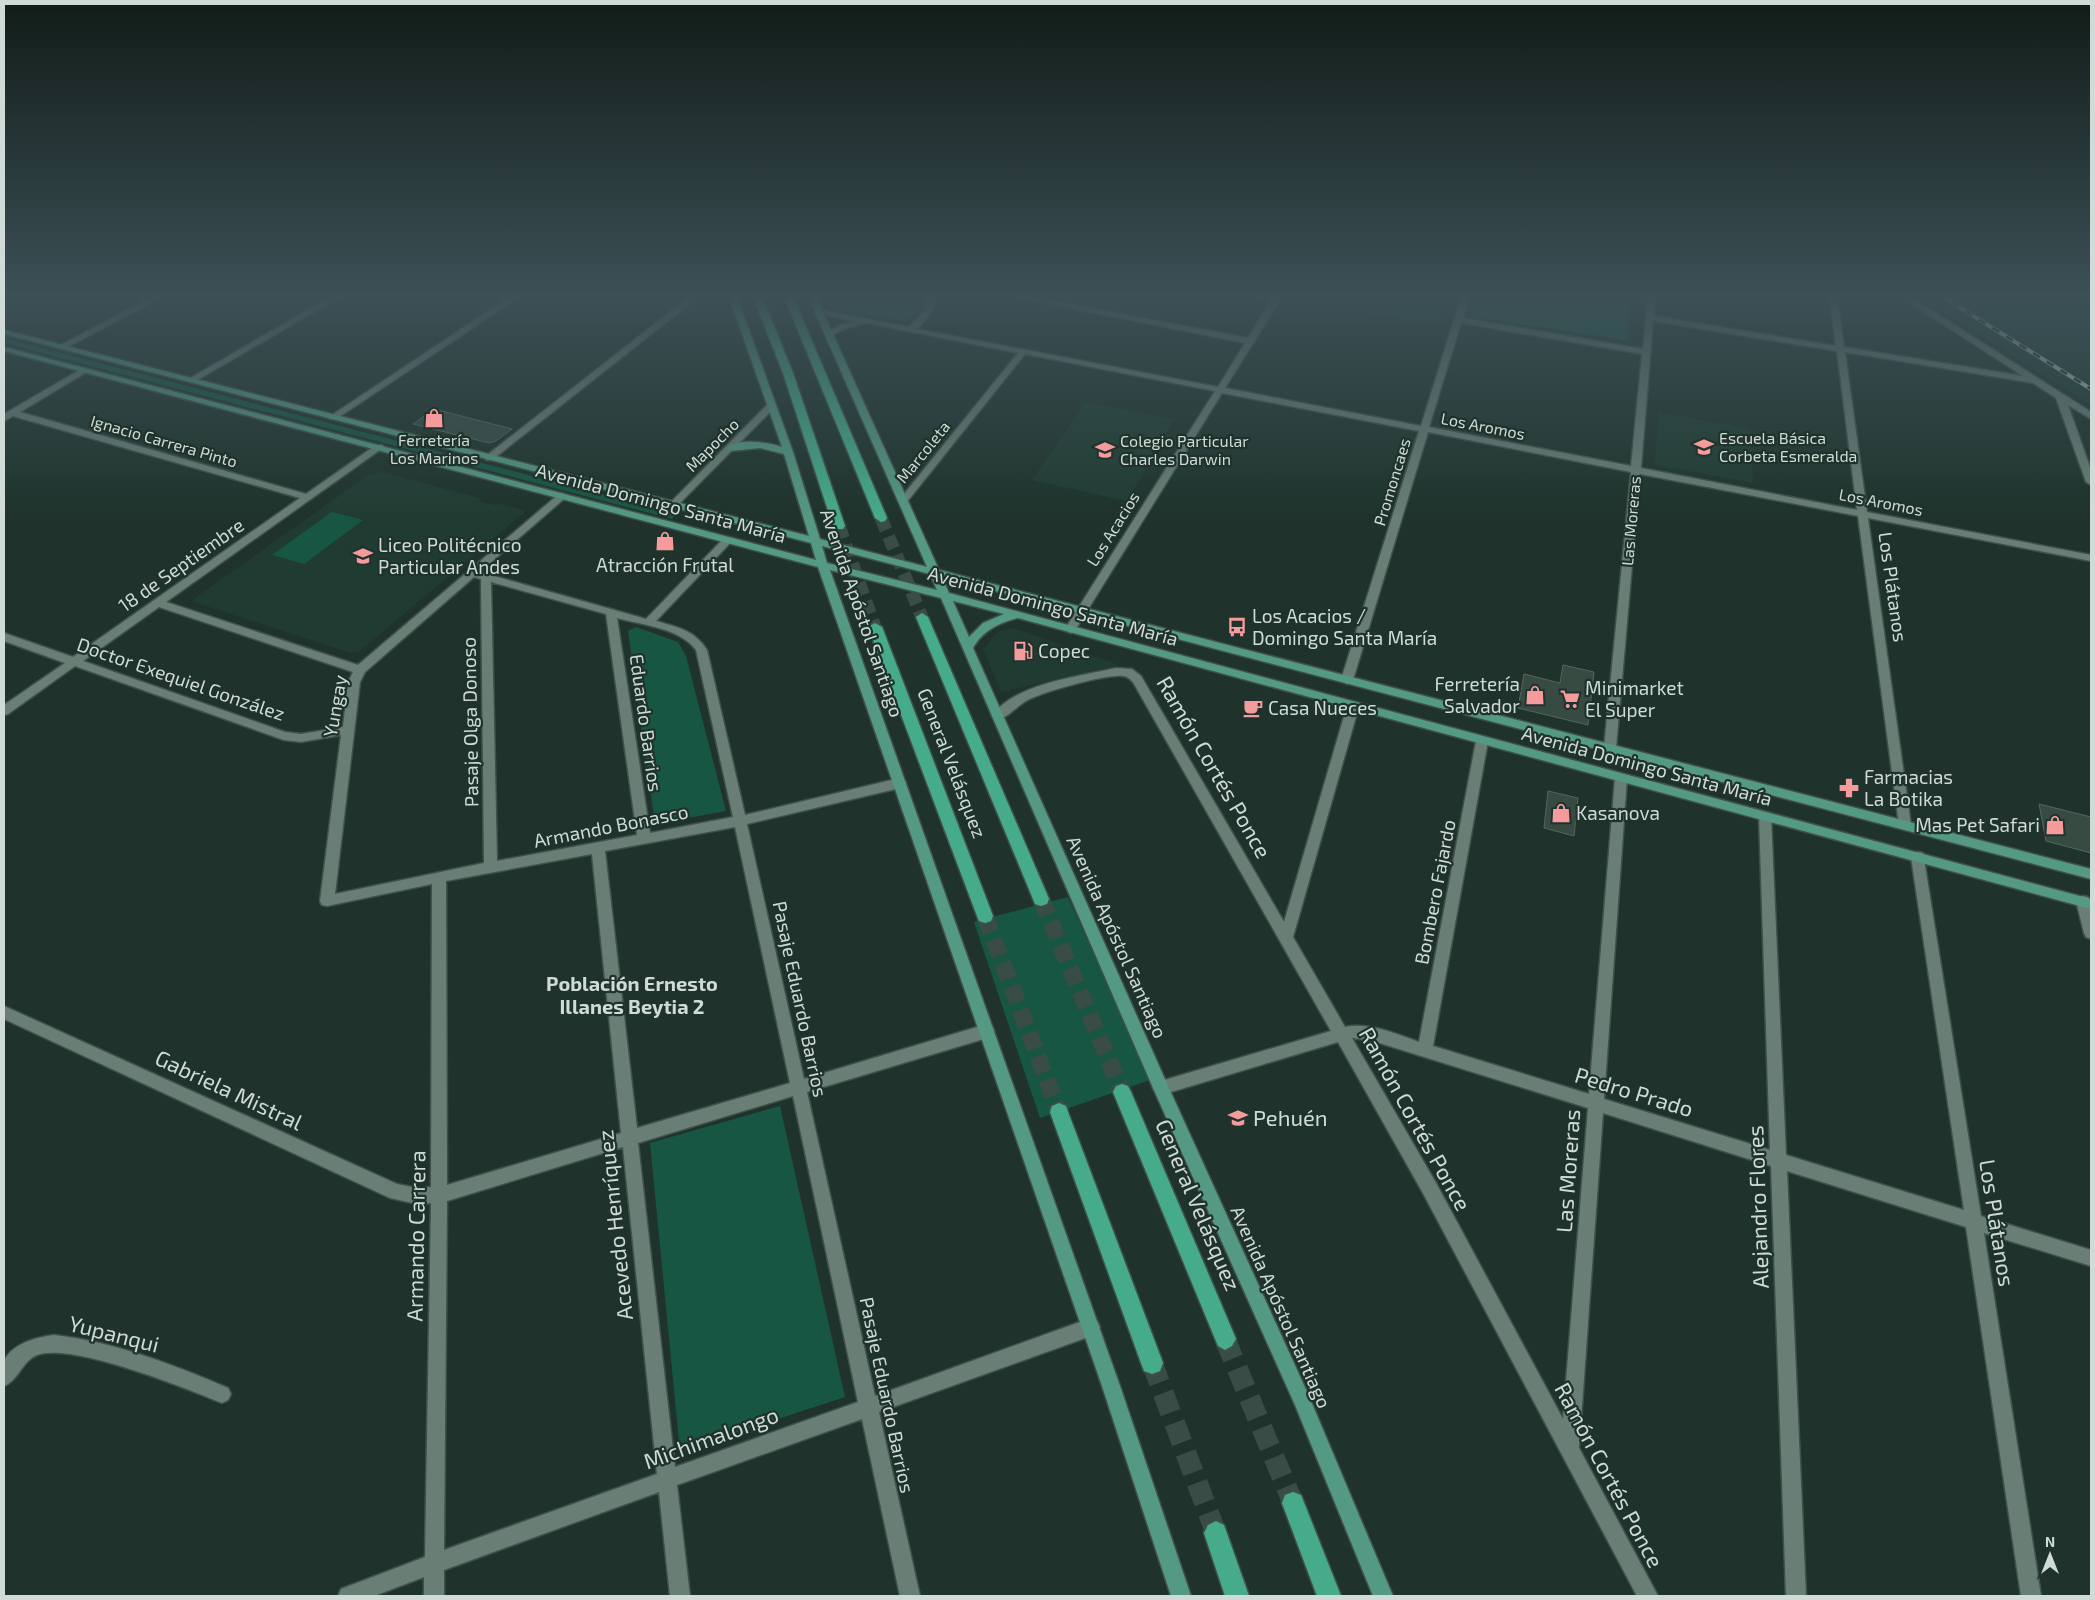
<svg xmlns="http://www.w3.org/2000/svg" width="2095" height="1600" font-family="'Exo 2',sans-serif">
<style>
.built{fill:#203c32}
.green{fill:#185644}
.building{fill:#374b43;stroke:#53675f}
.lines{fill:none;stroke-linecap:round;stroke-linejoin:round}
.highway-tunnel-far2{stroke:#3a4c46;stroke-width:13;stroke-dasharray:13 7;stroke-linecap:butt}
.highway-tunnel-far1{stroke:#3a4c46;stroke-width:17;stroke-dasharray:17 8;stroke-linecap:butt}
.highway-tunnel{stroke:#3a4c46;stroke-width:21;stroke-dasharray:21 11;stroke-linecap:butt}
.minor-casing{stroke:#40504b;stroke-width:3}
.major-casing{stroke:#40504b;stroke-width:3}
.highway-casing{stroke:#40504b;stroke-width:3}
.minor{fill:#697f76;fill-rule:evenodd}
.major{fill:#549983;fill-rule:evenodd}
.highway{fill:#46ab8b;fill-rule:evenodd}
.rail-casing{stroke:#b6c2be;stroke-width:4}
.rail{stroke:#1f332c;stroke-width:2.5;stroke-dasharray:8;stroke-linecap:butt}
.labels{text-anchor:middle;stroke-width:4.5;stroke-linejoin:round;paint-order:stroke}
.far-street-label{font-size:16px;fill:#d0dbd7;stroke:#1f332c}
.far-poi-label{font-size:16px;fill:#d0dbd7;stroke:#1f332c;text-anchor:start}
.street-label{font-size:19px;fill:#d0dbd7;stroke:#1f332c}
.poi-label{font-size:19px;fill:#d0dbd7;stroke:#1f332c;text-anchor:start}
.neighbourhood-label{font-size:20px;font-weight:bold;fill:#d0dbd7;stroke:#1f332c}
.near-street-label{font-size:22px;fill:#d0dbd7;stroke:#1f332c}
.near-poi-label{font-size:22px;fill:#d0dbd7;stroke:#1f332c;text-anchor:start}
</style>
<rect width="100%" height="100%" fill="#1f332c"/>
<!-- built -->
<g class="built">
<polygon points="1304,294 1449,294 1449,295 1438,326 1300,301"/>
<polygon points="1914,294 2091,294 2091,405 2040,373"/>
<polygon points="1085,402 1174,419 1127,501 1032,480"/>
<polygon points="1658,412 1751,429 1753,483 1655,465"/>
<polygon points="381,472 480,498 479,501 494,505 499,504 526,511 360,651 350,653 191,601 368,475"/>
<polygon points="1013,628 1119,665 1001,692 983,649 998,632"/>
</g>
<!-- green -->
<g class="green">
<polygon points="823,294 917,294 919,307 907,322 830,308"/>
<polygon points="1478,294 1631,294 1627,340 1471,317"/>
<polygon points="4,338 677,514 672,519 4,343"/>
<polygon points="332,512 363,520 304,564 272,555"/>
<polygon points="636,627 678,642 686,656 726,811 655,824 628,631"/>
<polygon points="1068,897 1150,1080 1040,1118 974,922"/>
<polygon points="780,1106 845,1397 680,1451 650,1143"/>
</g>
<!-- building -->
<g class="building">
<polygon points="434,409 512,429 496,441 489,443 413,424"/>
<polygon points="1563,665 1594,672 1588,725 1518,708 1524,674 1560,683"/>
<polygon points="1548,791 1578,798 1574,836 1544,828"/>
<polygon points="2039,804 2091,817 2091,853 2046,841"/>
</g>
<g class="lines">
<!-- highway-tunnel-far2 -->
<g class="highway-tunnel-far2">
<polyline points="881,518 922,617"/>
<polyline points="839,526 875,627"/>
</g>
<!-- highway-tunnel-far1 -->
<g class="highway-tunnel-far1">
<polyline points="1041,899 1122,1092"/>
<polyline points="985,916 1059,1112"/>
</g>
<!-- highway-tunnel -->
<g class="highway-tunnel">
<polyline points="1225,1339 1293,1503"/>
<polyline points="1152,1363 1216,1533"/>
</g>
<defs>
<g id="minor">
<polygon points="157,294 168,294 64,349 57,347"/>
<polygon points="335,294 345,294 194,382 187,380"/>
<polygon points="514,294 524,294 336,419 330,419 329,417"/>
<polygon points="693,294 702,294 492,460 486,460 486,456"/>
<polygon points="716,294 732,294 737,297 733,299"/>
<path d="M927,294H935C936,309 927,319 917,329L1218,387L1245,343L998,294H1016L1248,338L1271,301L1238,294H1258L1274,297L1276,294H1284L1225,388L1421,426L1462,294H1470L1463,318L1643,349L1648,294H1656L1654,316L1836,346L1829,294H1837L1844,347L2023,376L1896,294H1906L2091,412V419L2068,405L2091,470V485L2086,482L2056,398L2033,383L1845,352L1867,512L2091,555V561L1868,518L1911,825L1910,828H1900L1899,825L1858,516L1640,474L1616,748L1610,752L1604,748L1631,472L1428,432L1353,680L1347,684L1341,680L1419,431L1222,393L1074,632L1070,633L1065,629L1215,391L1025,354L906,503H900V499L1018,353L866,323L847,328L830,336L826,334L827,332L842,324L856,322L815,312L819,310L909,327L925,310ZM1653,321L1837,351L1857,510L1641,468ZM1461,323L1642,354L1631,466L1429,427Z"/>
<path d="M83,368L90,370L20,412L306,494L376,445H382L384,447L166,602L358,665L559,494L562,493L567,496L565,498L480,572L646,619L724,538H732L733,540L656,621C677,627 694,630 707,650L745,815L900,778L904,780L906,783L904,786L900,788L747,824L804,1079L987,1024L992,1026L994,1031L992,1036L987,1038L807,1092L875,1396L1091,1318L1097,1321L1100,1327L1097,1333L1091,1336L879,1412L920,1596H900L862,1419L677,1485L690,1596H670L659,1492L444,1570V1596H424V1577L374,1596H338L341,1589L425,1557L431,1203L417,1204L390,1198L4,1019V1006L397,1184L417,1188L431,1187L432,884L327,906L322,905L320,901L341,735L301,742L284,740L75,666L8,714L4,715V705L65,663L4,641V633L73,657L300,498L13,416L4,421V414ZM474,577L481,579L484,863L335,894L360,682L365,672ZM491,582L606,614L637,835L497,861ZM159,607L353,672L348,682L343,727L301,734L285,732L83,661ZM617,618C642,625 680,628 696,650L733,817L650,833ZM735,827L790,1083L637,1128L605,851ZM592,854L621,1133L447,1185L446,881ZM793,1096L858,1402L675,1467L638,1143ZM623,1147L657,1474L444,1550L447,1201Z"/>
<polygon points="772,402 775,403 775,407 676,507 670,507 670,503 769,403"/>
<path d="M1116,668L1132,669L1141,676L1284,922L1347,706L1353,702L1357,703L1359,706L1293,937L1345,1027C1369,1022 1396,1034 1419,1042L1476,741L1478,738H1486L1488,741L1433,1046L1589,1094L1615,778L1617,775H1625L1627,778L1604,1099L1770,1150L1759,816L1761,813H1769L1771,816L1786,1155L1964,1210L1911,857L1913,853L1918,852L1923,853L1981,1216L2091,1250V1266L1984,1233L2041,1596H2021L1966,1227L1787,1171L1806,1596H1786L1771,1166L1603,1113L1579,1448L1658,1596H1637L1424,1195L1338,1042L1161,1095L1156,1093L1153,1088L1156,1083L1161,1081L1331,1031L1133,682C1130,679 1127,676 1123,676C1106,674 1042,692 1026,701C1017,706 1004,722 994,719L992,716C1013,684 1081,676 1116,668ZM1352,1038L1373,1041L1588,1108L1563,1419L1436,1183Z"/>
<polygon points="2083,896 2088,897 2091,907 2091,939 2086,937 2084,933 2076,901 2078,897"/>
<path d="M54,1335C114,1342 172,1364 228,1388L231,1394L228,1400L222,1403C185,1388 72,1342 37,1355C22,1361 18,1381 4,1386C4,1379 2,1369 4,1362C10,1344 37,1337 54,1335Z"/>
</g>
<path id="major" d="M728,294H736L793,452L820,539L927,567L807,294H815L939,570L2091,869V879L942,577L949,593L2091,899V909L1018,618C999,623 983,630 973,648L1168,1086L1308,1394L1393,1596H1373L1295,1405L1153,1088L941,598L830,570L1120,1386L1191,1596H1171L1102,1386L818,567L4,351V347L816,560L811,543L4,334V330L809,536L784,454L760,448L731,451L726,448C740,438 766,442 782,447ZM822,546L930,574L937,590L827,563ZM953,601L1004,614L983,623L969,637Z"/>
<g id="highway">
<polygon points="752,294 761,294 793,373 845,526 843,529 835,529 833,526 783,373"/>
<polygon points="783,294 792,294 887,518 885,521 881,522 875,518"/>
<polygon points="922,613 928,617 1049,899 1047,904 1041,906 1035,904 1033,899 916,617"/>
<polygon points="875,623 882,627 993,916 991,921 985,923 979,921 977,916 868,627"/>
<polygon points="1122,1084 1128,1086 1131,1092 1236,1339 1232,1346 1225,1350 1218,1346 1113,1092 1116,1086"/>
<polygon points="1059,1103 1066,1106 1068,1112 1163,1363 1160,1371 1152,1374 1144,1371 1141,1363 1050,1112 1052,1106"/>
<polygon points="1293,1492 1301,1495 1341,1596 1317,1596 1282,1503 1285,1495"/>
<polygon points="1216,1521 1224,1525 1249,1596 1225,1596 1204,1533 1208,1525"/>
</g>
</defs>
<!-- minor casing -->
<use href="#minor" class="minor-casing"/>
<!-- major casing -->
<use href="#major" class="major-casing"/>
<!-- highway casing -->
<use href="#highway" class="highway-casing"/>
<!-- minor -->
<use href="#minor" class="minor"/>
<!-- major -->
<use href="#major" class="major"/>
<!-- highway -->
<use href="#highway" class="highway"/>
<defs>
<polyline id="rail" points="1938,294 2091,389"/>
</defs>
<!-- rail casing -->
<use href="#rail" class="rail-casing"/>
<!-- rail -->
<use href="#rail" class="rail"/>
</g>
<!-- sky -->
<linearGradient id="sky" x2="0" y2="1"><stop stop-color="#111c18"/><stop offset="0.57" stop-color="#3c5056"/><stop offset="1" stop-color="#3c5056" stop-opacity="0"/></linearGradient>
<rect width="2095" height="518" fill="url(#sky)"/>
<!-- icons -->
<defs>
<symbol id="shop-bare" viewBox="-9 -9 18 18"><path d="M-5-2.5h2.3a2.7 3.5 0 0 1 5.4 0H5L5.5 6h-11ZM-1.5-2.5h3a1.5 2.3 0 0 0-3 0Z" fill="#f59b9c" stroke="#1f332c" stroke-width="2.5" paint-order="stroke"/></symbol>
<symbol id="school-bare" viewBox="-9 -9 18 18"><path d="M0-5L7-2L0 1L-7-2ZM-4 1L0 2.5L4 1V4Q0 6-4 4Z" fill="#f59b9c" stroke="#1f332c" stroke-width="2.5" paint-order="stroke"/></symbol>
<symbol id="university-bare" viewBox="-9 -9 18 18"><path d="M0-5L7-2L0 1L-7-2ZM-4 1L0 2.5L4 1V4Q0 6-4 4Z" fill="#f59b9c" stroke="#1f332c" stroke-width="2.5" paint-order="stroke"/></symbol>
<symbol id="bus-bare" viewBox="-9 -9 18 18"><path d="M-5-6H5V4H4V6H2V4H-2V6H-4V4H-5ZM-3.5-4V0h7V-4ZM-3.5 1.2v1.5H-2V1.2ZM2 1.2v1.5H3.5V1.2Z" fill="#f59b9c" stroke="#1f332c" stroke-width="2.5" paint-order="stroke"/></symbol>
<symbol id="fuel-bare" viewBox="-9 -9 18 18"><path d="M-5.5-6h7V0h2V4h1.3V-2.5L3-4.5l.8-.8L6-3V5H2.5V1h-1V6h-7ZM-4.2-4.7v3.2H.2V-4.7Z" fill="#f59b9c" stroke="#1f332c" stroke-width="2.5" paint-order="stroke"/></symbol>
<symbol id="supermarket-bare" viewBox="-9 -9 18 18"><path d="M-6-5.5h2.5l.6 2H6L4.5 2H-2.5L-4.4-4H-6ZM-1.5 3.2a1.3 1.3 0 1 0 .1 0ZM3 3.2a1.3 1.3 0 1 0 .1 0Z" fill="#f59b9c" stroke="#1f332c" stroke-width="2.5" paint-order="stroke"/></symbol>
<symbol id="cafe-bare" viewBox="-9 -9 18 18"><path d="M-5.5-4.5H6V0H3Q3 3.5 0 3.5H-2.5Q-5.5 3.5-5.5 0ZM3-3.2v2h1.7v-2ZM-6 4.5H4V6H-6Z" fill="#f59b9c" stroke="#1f332c" stroke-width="2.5" paint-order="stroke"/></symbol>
<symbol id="pharmacy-bare" viewBox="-9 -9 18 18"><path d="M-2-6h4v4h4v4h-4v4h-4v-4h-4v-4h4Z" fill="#f59b9c" stroke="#1f332c" stroke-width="2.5" paint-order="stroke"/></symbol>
</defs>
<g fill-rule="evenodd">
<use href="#shop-bare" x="420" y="404" width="28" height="28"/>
<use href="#school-bare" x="1690" y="433" width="28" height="28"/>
<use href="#school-bare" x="1091" y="436" width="28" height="28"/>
<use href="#shop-bare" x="651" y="527" width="28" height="28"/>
<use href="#university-bare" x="349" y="542" width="28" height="28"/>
<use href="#bus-bare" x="1223" y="613" width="28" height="28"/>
<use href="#fuel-bare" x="1009" y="637" width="28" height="28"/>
<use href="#shop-bare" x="1521" y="681" width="28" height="28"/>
<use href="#supermarket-bare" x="1556" y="685" width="28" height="28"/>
<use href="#cafe-bare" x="1239" y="694" width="28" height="28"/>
<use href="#pharmacy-bare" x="1835" y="774" width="28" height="28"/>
<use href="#shop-bare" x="1547" y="799" width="28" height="28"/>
<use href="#shop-bare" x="2041" y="811" width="28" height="28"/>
<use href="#school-bare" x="1224" y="1104" width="28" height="28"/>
</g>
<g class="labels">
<!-- far-street labels -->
<g class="far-street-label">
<text transform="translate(1483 426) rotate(11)" y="6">Los Aromos</text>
<text transform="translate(164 441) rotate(16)" y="6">Ignacio Carrera Pinto</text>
<text transform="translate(712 445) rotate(-45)" y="6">Mapocho</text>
<text transform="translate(923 452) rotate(-51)" y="6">Marcoleta</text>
<text transform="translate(1392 482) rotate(-73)" y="6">Promoncaes</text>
<text transform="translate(1881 502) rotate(11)" y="6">Los Aromos</text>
<text transform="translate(1631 521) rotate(-85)" y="6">Las Moreras</text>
<text transform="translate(1113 529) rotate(-58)" y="6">Los Acacios</text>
</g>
<!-- far-poi labels -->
<g class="far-poi-label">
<text x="1719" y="444">Escuela Básica<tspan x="1719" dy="18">Corbeta Esmeralda</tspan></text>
<text x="434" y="446" text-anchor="middle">Ferretería<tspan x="434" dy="18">Los Marinos</tspan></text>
<text x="1120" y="447">Colegio Particular<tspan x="1120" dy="18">Charles Darwin</tspan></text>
</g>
<!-- street labels -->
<g class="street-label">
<text transform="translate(661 503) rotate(15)" y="7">Avenida Domingo Santa María</text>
<text transform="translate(181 565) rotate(-35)" y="7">18 de Septiembre</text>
<text transform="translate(1893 587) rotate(82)" y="7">Los Plátanos</text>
<text transform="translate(1053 606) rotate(15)" y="7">Avenida Domingo Santa María</text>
<text transform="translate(862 613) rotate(71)" y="7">Avenida Apóstol Santiago</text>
<text transform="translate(181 679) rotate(19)" y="7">Doctor Exequiel González</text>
<text transform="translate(335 706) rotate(-80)" y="7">Yungay</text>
<text transform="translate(470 722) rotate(-91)" y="7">Pasaje Olga Donoso</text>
<text transform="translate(646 723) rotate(82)" y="7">Eduardo Barrios</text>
<text transform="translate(952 763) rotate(69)" y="7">General Velásquez</text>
<text transform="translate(1647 766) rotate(15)" y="7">Avenida Domingo Santa María</text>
<text transform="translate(611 826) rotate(-11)" y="7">Armando Bonasco</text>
<text transform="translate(1435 892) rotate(-79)" y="7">Bombero Fajardo</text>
<text transform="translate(1117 937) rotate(66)" y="7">Avenida Apóstol Santiago</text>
<text transform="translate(800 999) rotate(78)" y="7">Pasaje Eduardo Barrios</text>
<text transform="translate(1281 1307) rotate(66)" y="7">Avenida Apóstol Santiago</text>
<text transform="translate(887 1395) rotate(78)" y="7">Pasaje Eduardo Barrios</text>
</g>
<!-- poi labels -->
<g class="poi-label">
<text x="378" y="552">Liceo Politécnico<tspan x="378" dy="22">Particular Andes</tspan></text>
<text x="665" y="572" text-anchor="middle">Atracción Frutal</text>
<text x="1252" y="623">Los Acacios /<tspan x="1252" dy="22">Domingo Santa María</tspan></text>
<text x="1038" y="658">Copec</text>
<text x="1520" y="691" text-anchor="end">Ferretería<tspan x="1520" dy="22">Salvador</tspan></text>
<text x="1585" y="695">Minimarket<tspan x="1585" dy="22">El Super</tspan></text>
<text x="1268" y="715">Casa Nueces</text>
<text x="1864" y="784">Farmacias<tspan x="1864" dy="22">La Botika</tspan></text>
<text x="1576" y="820">Kasanova</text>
<text x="2040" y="832" text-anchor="end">Mas Pet Safari</text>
</g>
<!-- neighbourhood labels -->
<g class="neighbourhood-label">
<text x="632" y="991">Población Ernesto<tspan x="632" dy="23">Illanes Beytia 2</tspan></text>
</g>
<!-- near-street labels -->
<g class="near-street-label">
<text transform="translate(1214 767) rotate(60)" y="8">Ramón Cortés Ponce</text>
<text transform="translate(229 1090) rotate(25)" y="8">Gabriela Mistral</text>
<text transform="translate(1634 1092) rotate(17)" y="8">Pedro Prado</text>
<text transform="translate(1415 1119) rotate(61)" y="8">Ramón Cortés Ponce</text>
<text transform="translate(1568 1171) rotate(-86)" y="8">Las Moreras</text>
<text transform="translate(1198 1205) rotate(67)" y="8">General Velásquez</text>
<text transform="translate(1758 1207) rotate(-92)" y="8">Alejandro Flores</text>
<text transform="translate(1997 1223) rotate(81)" y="8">Los Plátanos</text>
<text transform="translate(615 1225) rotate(-96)" y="8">Acevedo Henríquez</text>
<text transform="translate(416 1236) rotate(-89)" y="8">Armando Carrera</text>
<text transform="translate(114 1334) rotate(14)" y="8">Yupanqui</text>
<text transform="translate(711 1438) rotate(-20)" y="8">Michimalongo</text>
<text transform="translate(1609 1475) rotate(62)" y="8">Ramón Cortés Ponce</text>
</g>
<!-- near-poi labels -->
<g class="near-poi-label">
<text x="1253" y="1126">Pehuén</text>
</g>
</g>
<!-- border -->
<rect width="2095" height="1600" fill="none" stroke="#d0dbd7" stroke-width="10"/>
<!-- north arrow -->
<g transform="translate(2050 1555)" stroke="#1f332c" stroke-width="4" paint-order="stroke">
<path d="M0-4L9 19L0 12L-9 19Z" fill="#d0dbd7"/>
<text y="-8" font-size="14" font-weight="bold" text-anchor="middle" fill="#d0dbd7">N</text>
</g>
</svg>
